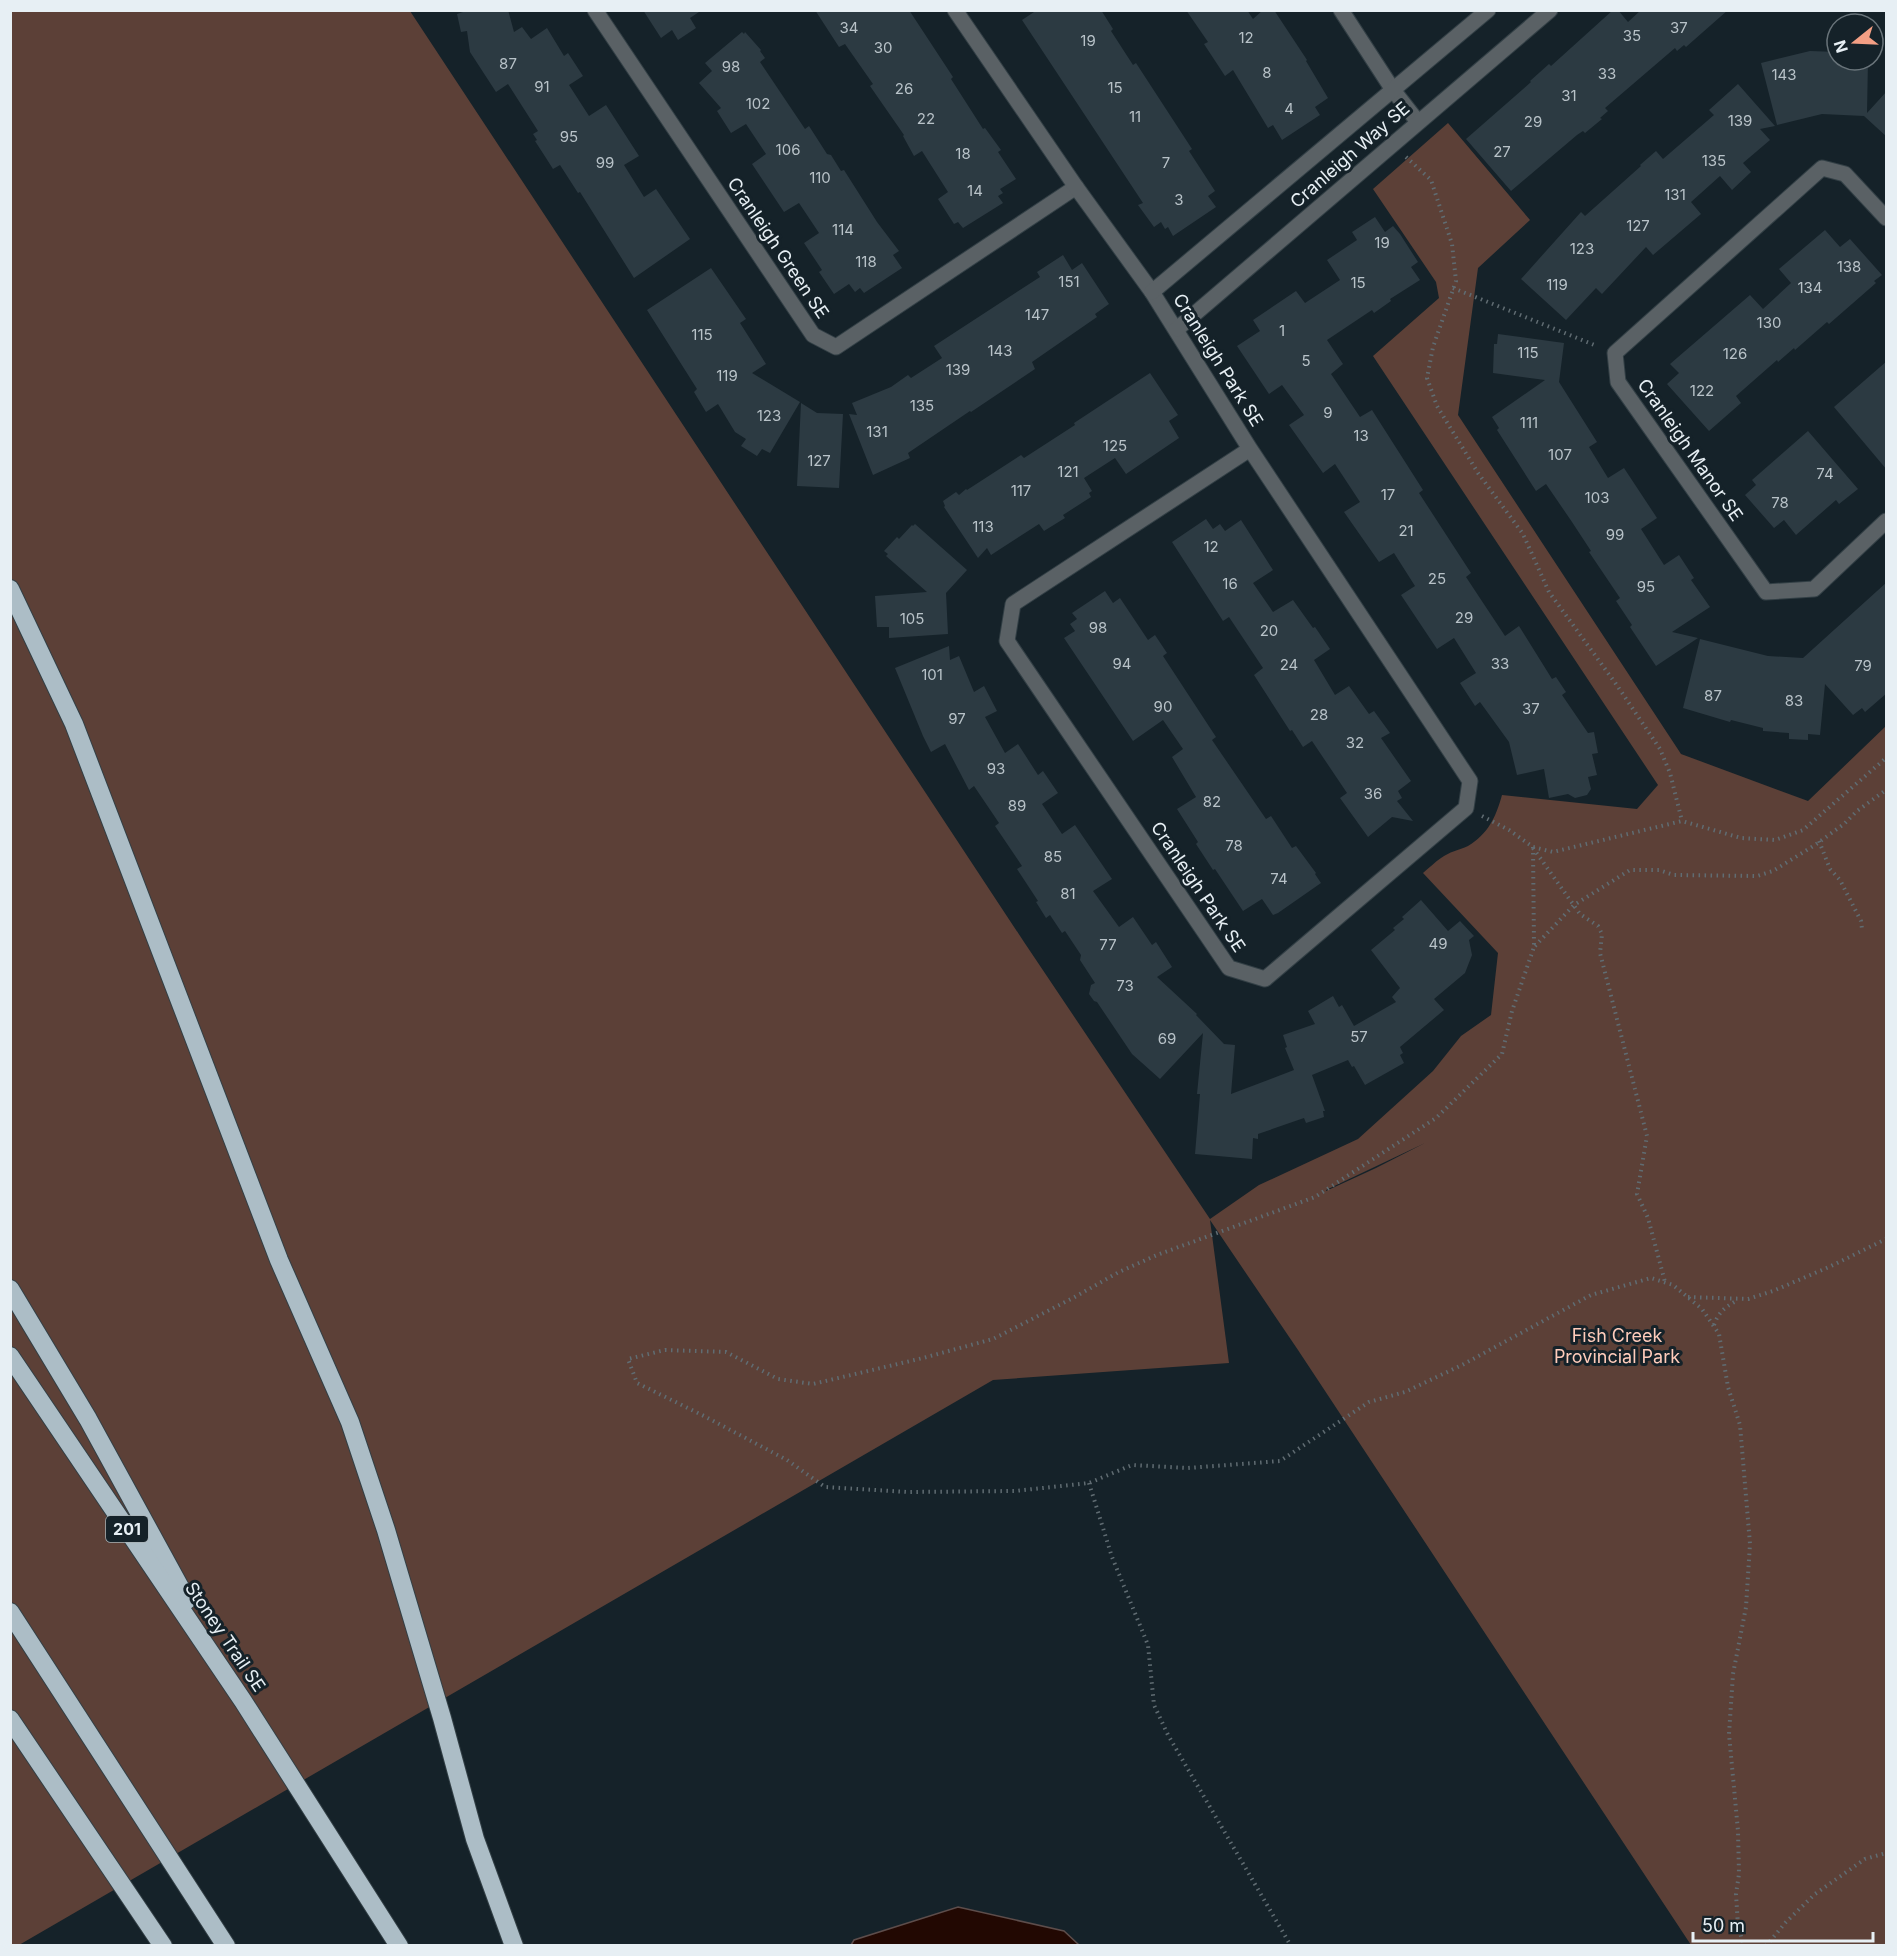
<svg xmlns="http://www.w3.org/2000/svg" width="1897" height="1956" font-family="Inter,sans-serif">
<style>
.green{fill:#5c4037;fill-rule:evenodd}
.water{fill:#220802;stroke:#5d4d4b;stroke-width:1.5}
.building{fill:#2c3a42}
.lines{fill:none;stroke-linecap:round;stroke-linejoin:round}
.minor-casing{stroke:#323f45;stroke-width:17}
.motorway-casing{stroke:#323f45;stroke-width:20}
.path{stroke:#606c72;stroke-width:4;stroke-dasharray:1.5 4.5;stroke-linecap:butt}
.minor{stroke:#5a6165;stroke-width:15}
.motorway{stroke:#acbdc6;stroke-width:18}
.labels{text-anchor:middle;stroke-width:6;stroke-linejoin:round;paint-order:stroke}
.number-label{font-size:15px;fill:#b8c2c8}
.shield{fill:#152229;stroke:#a8b2b7;stroke-width:1.5}
.shield-label{font-size:16px;font-weight:bold;fill:#e7eff4}
.street-label{font-size:18px;fill:#e7eff4;stroke:#152229}
.park-label{font-size:18px;fill:#fcb;stroke:#152229}
</style>
<rect width="100%" height="100%" fill="#152229"/>
<!-- green -->
<path class="green" d="M11,11H410L1024,942L1210,1219L1259,1185L1358,1139L1433,1071L1461,1036L1491,1015L1498,953L1423,873C1429,868 1435,862 1441,858C1449,852 1459,850 1468,846C1488,834 1496,817 1502,795L1637,809L1658,785L1373,356L1439,298L1436,282L1373,189L1448,123L1530,220L1478,268L1458,415L1681,754L1808,801L1886,726V1945H1691L1298,1350L1210,1220L1229,1363L993,1380L19,1945L11,1946ZM1425,1143L1376,1168L1326,1191V1190Z"/>
<!-- water -->
<polygon class="water" points="958,1907 1064,1931 1079,1945 851,1945 854,1940"/>
<!-- building -->
<g class="building">
<polygon points="469,10 508,10 514,32 522,27 531,39 547,28 564,56 568,53 583,76 569,85 589,116 606,105 639,156 624,165 644,197 656,189 690,239 634,278 580,192 578,193 560,165 553,169 546,158 535,141 537,140 533,134 538,131 508,84 496,92 470,52 467,31 461,32 457,14"/>
<polygon points="643,10 702,10 690,18 696,28 678,40 672,30 661,38"/>
<polygon points="815,10 909,10 953,77 951,79 983,129 985,128 1001,150 998,152 1016,179 1000,189 1003,193 998,196 1003,203 963,228 958,222 954,224 938,199 948,192 922,151 914,156 903,136 904,135 870,86 873,84 845,44 839,47"/>
<polygon points="1037,10 1101,10 1113,29 1111,31 1133,65 1136,63 1192,149 1189,151 1215,191 1208,196 1216,207 1173,236 1168,227 1165,229 1161,222 1154,227 1138,205 1143,203 1022,20"/>
<polygon points="1186,10 1247,10 1253,19 1263,10 1274,10 1307,60 1306,61 1328,98 1315,107 1320,115 1282,140 1273,125 1268,128 1233,70 1225,76 1204,44 1208,42"/>
<polygon points="1613,10 1618,10 1628,22 1641,10 1728,10 1686,47 1684,45 1677,51 1675,48 1605,108 1608,111 1600,118 1602,119 1585,133 1583,131 1577,135 1511,191 1466,139 1531,82 1530,81 1549,64 1551,66"/>
<polygon points="742,32 744,34 745,32 761,50 760,51 765,58 760,62 805,129 809,126 827,154 831,155 841,171 844,170 877,222 899,251 893,255 902,268 864,293 860,288 855,292 849,284 834,294 819,272 822,270 804,243 819,233 799,203 784,212 752,164 766,154 746,124 731,133 717,111 721,108 699,83 712,71 705,63"/>
<polygon points="1810,51 1837,52 1837,60 1868,60 1867,113 1887,91 1887,137 1864,116 1822,114 1777,125 1761,63"/>
<polygon points="1738,84 1775,126 1760,129 1770,140 1743,163 1751,172 1732,190 1720,176 1691,202 1701,214 1653,255 1646,247 1602,294 1596,288 1566,320 1521,279 1581,212 1585,216 1641,166 1640,165 1656,151 1663,159 1714,115 1709,110"/>
<polygon points="1375,217 1385,232 1393,226 1400,234 1418,262 1411,267 1420,280 1390,299 1391,301 1374,313 1372,310 1327,340 1343,364 1331,374 1360,417 1372,410 1423,490 1419,493 1471,573 1466,577 1505,636 1519,626 1552,679 1556,677 1566,692 1562,695 1588,733 1594,732 1598,753 1592,754 1597,775 1588,777 1591,789 1587,795 1575,798 1568,794 1549,798 1544,769 1517,775 1509,742 1480,702 1475,706 1460,683 1476,673 1454,638 1437,649 1401,595 1415,586 1394,553 1379,562 1344,512 1360,502 1335,464 1323,473 1289,425 1304,415 1282,385 1269,394 1237,346 1260,331 1253,320 1296,291 1305,303 1340,280 1327,260 1357,240 1352,232"/>
<polygon points="1825,230 1840,247 1850,239 1882,275 1874,281 1876,283 1829,324 1827,322 1795,350 1794,348 1778,362 1777,360 1736,396 1741,403 1709,431 1667,384 1679,373 1670,364 1750,295 1763,309 1791,283 1779,269"/>
<polygon points="1063,255 1072,270 1082,263 1109,304 1095,314 1097,317 1032,362 1035,369 971,412 970,411 908,453 910,458 873,475 849,414 857,415 852,403 891,387 908,375 911,378 942,358 934,346 1040,277 1037,272"/>
<polygon points="711,268 746,319 740,323 766,364 752,373 800,402 770,453 762,449 757,456 741,446 746,439 735,432 718,404 706,412 694,392 697,389 647,310"/>
<polygon points="1498,334 1564,343 1559,382 1597,442 1589,447 1608,478 1624,468 1657,518 1641,529 1664,565 1679,555 1694,578 1691,580 1710,607 1672,632 1698,638 1656,666 1630,627 1632,625 1616,601 1620,598 1589,552 1591,551 1572,522 1546,484 1536,491 1497,430 1499,428 1492,417 1545,380 1493,373 1494,344 1497,344"/>
<polygon points="1887,361 1887,470 1834,407"/>
<polygon points="1150,373 1178,415 1169,421 1179,438 1126,474 1115,458 1084,478 1092,491 1089,493 1091,497 1063,515 1065,518 1044,531 1039,524 991,555 987,548 978,558 944,507 945,506 943,501 956,492 959,495 966,489 967,490 1021,455 1024,458 1075,425 1074,423"/>
<polygon points="801,403 817,413 843,414 839,488 797,486"/>
<polygon points="1808,431 1858,489 1839,504 1836,500 1796,535 1784,520 1774,528 1745,495 1756,485 1752,480"/>
<polygon points="1206,519 1213,529 1220,524 1225,531 1241,520 1273,570 1253,583 1273,612 1293,600 1313,628 1315,627 1330,649 1314,660 1335,695 1349,686 1369,714 1374,711 1390,733 1381,738 1411,781 1398,791 1402,798 1397,801 1413,821 1392,817 1368,837 1340,798 1347,793 1312,741 1303,747 1292,730 1290,731 1254,675 1263,668 1229,617 1223,621 1172,542"/>
<polygon points="915,524 967,570 946,593 948,634 889,638 889,627 877,627 875,596 927,592 886,556 888,554 884,551 897,537 899,539 912,525 913,526"/>
<polygon points="1887,582 1887,693 1865,712 1862,708 1853,715 1825,684 1820,735 1808,734 1808,740 1789,739 1789,733 1763,731 1763,728 1731,720 1730,722 1683,708 1700,639 1768,656 1803,658"/>
<polygon points="1105,591 1113,603 1120,598 1148,640 1155,635 1167,653 1163,656 1216,737 1212,740 1266,819 1271,816 1292,848 1296,846 1316,873 1315,874 1321,883 1278,913 1273,915 1262,899 1243,911 1215,869 1213,870 1196,844 1198,842 1177,809 1196,797 1172,757 1183,749 1163,720 1133,741 1064,638 1075,631 1070,624 1077,619 1072,613"/>
<polygon points="949,646 950,660 959,656 974,692 984,686 997,711 985,717 1005,753 1018,744 1038,775 1043,771 1058,793 1042,804 1062,834 1075,825 1112,879 1093,891 1119,927 1133,917 1152,945 1156,942 1172,967 1157,977 1197,1014 1196,1015 1224,1044 1235,1045 1231,1094 1294,1070 1285,1048 1287,1047 1283,1035 1315,1024 1308,1011 1333,996 1339,1007 1342,1005 1354,1026 1396,1002 1392,997 1400,988 1371,950 1395,930 1393,928 1404,919 1402,917 1421,900 1448,931 1460,921 1474,936 1469,940 1472,955 1465,973 1434,999 1444,1010 1400,1047 1403,1053 1400,1055 1404,1063 1365,1085 1354,1066 1352,1067 1348,1060 1312,1075 1325,1111 1323,1111 1324,1117 1306,1123 1304,1118 1258,1134 1258,1139 1253,1138 1252,1159 1195,1154 1200,1094 1197,1094 1203,1033 1160,1079 1132,1054 1097,1002 1094,1001 1089,994 1091,985 1095,983 1080,960 1081,955 1065,931 1062,933 1050,915 1046,918 1036,902 1038,901 1017,869 1022,866 995,826 999,823 974,786 969,790 945,744 931,752 923,736 895,668"/>
</g>
<g class="lines">
<defs>
<g id="minor">
<polyline points="595,10 813,335 836,347 1076,187"/>
<polyline points="955,10 1076,187 1152,292 1250,449 1470,781 1466,808 1265,979 1229,968 1007,641 1013,604 1250,449"/>
<polyline points="1341,10 1393,90 1418,122"/>
<polyline points="1886,218 1845,174 1822,168 1615,353 1618,382 1766,592 1814,589 1886,521"/>
<polyline points="1152,292 1488,10"/>
<polyline points="1177,329 1550,10"/>
</g>
<g id="motorway">
<polyline points="10,589 74,724 279,1260 350,1422 386,1530 442,1718 475,1839 514,1946"/>
<polyline points="10,1289 88,1419 187,1600"/>
<polyline points="10,1356 243,1701 399,1946"/>
<polyline points="10,1612 226,1946"/>
<polyline points="10,1719 163,1946"/>
</g>
</defs>
<!-- minor casing -->
<use href="#minor" class="minor-casing"/>
<!-- motorway casing -->
<use href="#motorway" class="motorway-casing"/>
<!-- path -->
<g class="path">
<polyline points="1406,157 1431,180 1452,244 1456,281 1433,347 1427,378 1437,406 1478,473 1523,534 1549,592 1616,684 1660,749 1670,773 1682,821"/>
<polyline points="1453,288 1597,346"/>
<polyline points="1482,816 1509,830 1533,847 1553,852 1682,821 1741,838 1775,840 1803,830 1886,758"/>
<polyline points="1819,841 1830,869 1840,880 1861,921 1862,929"/>
<polyline points="1533,847 1534,947 1512,1011 1502,1054 1436,1118 1315,1197 1157,1255 1119,1272 1073,1298 993,1339 923,1358 813,1384 778,1379 726,1352 665,1350 628,1359 637,1383 704,1416 787,1460 825,1487 908,1492 1015,1491 1089,1483 1132,1465 1188,1468 1280,1461 1369,1402 1405,1392 1462,1365 1591,1295 1651,1278 1673,1285 1702,1309 1719,1334 1728,1387 1740,1425 1750,1544 1746,1607 1733,1674 1729,1734 1738,1831 1739,1874 1736,1894 1738,1926 1744,1946"/>
<polyline points="1533,848 1580,914 1598,926 1602,934 1600,953 1647,1136 1637,1194 1648,1218 1665,1282"/>
<polyline points="1535,946 1574,905 1630,870 1659,870 1674,875 1757,876 1773,871 1815,845 1844,824 1857,811 1886,790"/>
<polyline points="1688,1297 1748,1299 1773,1291 1829,1267 1886,1239"/>
<path d="M1714,1325C1718,1313 1725,1307 1736,1301"/>
<polyline points="1089,1483 1112,1557 1148,1645 1154,1705 1168,1735 1291,1946"/>
<polyline points="1766,1946 1786,1922 1815,1894 1865,1859 1886,1853"/>
</g>
<!-- minor -->
<use href="#minor" class="minor"/>
<!-- motorway -->
<use href="#motorway" class="motorway"/>
</g>
<g class="labels">
<!-- number labels -->
<g class="number-label">
<text x="849" y="33">34</text>
<text x="1679" y="33">37</text>
<text x="1632" y="41">35</text>
<text x="1246" y="43">12</text>
<text x="1088" y="46">19</text>
<text x="883" y="53">30</text>
<text x="508" y="69">87</text>
<text x="731" y="72">98</text>
<text x="1267" y="78">8</text>
<text x="1607" y="79">33</text>
<text x="1784" y="80">143</text>
<text x="542" y="92">91</text>
<text x="1115" y="93">15</text>
<text x="904" y="94">26</text>
<text x="1569" y="101">31</text>
<text x="758" y="109">102</text>
<text x="1289" y="114">4</text>
<text x="1135" y="122">11</text>
<text x="926" y="124">22</text>
<text x="1740" y="126">139</text>
<text x="1533" y="127">29</text>
<text x="569" y="142">95</text>
<text x="788" y="155">106</text>
<text x="1502" y="157">27</text>
<text x="963" y="159">18</text>
<text x="1714" y="166">135</text>
<text x="605" y="168">99</text>
<text x="1166" y="168">7</text>
<text x="820" y="183">110</text>
<text x="975" y="196">14</text>
<text x="1675" y="200">131</text>
<text x="1179" y="205">3</text>
<text x="1638" y="231">127</text>
<text x="843" y="235">114</text>
<text x="1382" y="248">19</text>
<text x="1582" y="254">123</text>
<text x="866" y="267">118</text>
<text x="1849" y="272">138</text>
<text x="1069" y="287">151</text>
<text x="1358" y="288">15</text>
<text x="1557" y="290">119</text>
<text x="1810" y="293">134</text>
<text x="1037" y="320">147</text>
<text x="1769" y="328">130</text>
<text x="1282" y="336">1</text>
<text x="702" y="340">115</text>
<text x="1000" y="356">143</text>
<text x="1528" y="358">115</text>
<text x="1735" y="359">126</text>
<text x="1306" y="366">5</text>
<text x="958" y="375">139</text>
<text x="727" y="381">119</text>
<text x="1702" y="396">122</text>
<text x="922" y="411">135</text>
<text x="1328" y="418">9</text>
<text x="769" y="421">123</text>
<text x="1529" y="428">111</text>
<text x="877" y="437">131</text>
<text x="1361" y="441">13</text>
<text x="1115" y="451">125</text>
<text x="1560" y="460">107</text>
<text x="819" y="466">127</text>
<text x="1068" y="477">121</text>
<text x="1825" y="479">74</text>
<text x="1021" y="496">117</text>
<text x="1388" y="500">17</text>
<text x="1597" y="503">103</text>
<text x="1780" y="508">78</text>
<text x="983" y="532">113</text>
<text x="1406" y="536">21</text>
<text x="1615" y="540">99</text>
<text x="1211" y="552">12</text>
<text x="1437" y="584">25</text>
<text x="1230" y="589">16</text>
<text x="1646" y="592">95</text>
<text x="1464" y="623">29</text>
<text x="912" y="624">105</text>
<text x="1098" y="633">98</text>
<text x="1269" y="636">20</text>
<text x="1122" y="669">94</text>
<text x="1500" y="669">33</text>
<text x="1289" y="670">24</text>
<text x="1863" y="671">79</text>
<text x="932" y="680">101</text>
<text x="1713" y="701">87</text>
<text x="1794" y="706">83</text>
<text x="1163" y="712">90</text>
<text x="1531" y="714">37</text>
<text x="1319" y="720">28</text>
<text x="957" y="724">97</text>
<text x="1355" y="748">32</text>
<text x="996" y="774">93</text>
<text x="1373" y="799">36</text>
<text x="1212" y="807">82</text>
<text x="1017" y="811">89</text>
<text x="1234" y="851">78</text>
<text x="1053" y="862">85</text>
<text x="1279" y="884">74</text>
<text x="1068" y="899">81</text>
<text x="1438" y="949">49</text>
<text x="1108" y="950">77</text>
<text x="1125" y="991">73</text>
<text x="1359" y="1042">57</text>
<text x="1167" y="1044">69</text>
</g>
<!-- shield labels -->
<rect class="shield" x="106" y="1516" width="42" height="26" rx="4.5"/>
<g class="shield-label">
<text x="127" y="1535">201</text>
</g>
<!-- street labels -->
<g class="street-label">
<text transform="translate(1350 155) rotate(-41)" y="6">Cranleigh Way SE</text>
<text transform="translate(778 248) rotate(56)" y="6">Cranleigh Green SE</text>
<text transform="translate(1218 360) rotate(58)" y="6">Cranleigh Park SE</text>
<text transform="translate(1690 450) rotate(55)" y="6">Cranleigh Manor SE</text>
<text transform="translate(1198 887) rotate(56)" y="6">Cranleigh Park SE</text>
<text transform="translate(225 1637) rotate(56)" y="6">Stoney Trail SE</text>
</g>
<!-- park labels -->
<g class="park-label">
<text x="1617" y="1342">Fish Creek<tspan x="1617" dy="21">Provincial Park</tspan></text>
</g>
</g>
<!-- border -->
<rect width="1897" height="1956" fill="none" stroke="#e7eff4" stroke-width="24"/>
<!-- north arrow -->
<g transform="translate(1855 42) rotate(252)"><circle r="28" fill="#152229" stroke="#69747a" stroke-width="1.5"/>
<path d="M0-4.5L10 22L0 15L-10 22Z" fill="#f39f84"/>
<text y="-9" font-size="16" font-weight="bold" text-anchor="middle" fill="#e7eff4">N</text>
</g>
<!-- scale -->
<path d="M1693 1932v9h180v-9" fill="none" stroke="#e7eff4" stroke-width="3"/>
<text x="1702" y="1932" font-size="18" fill="#e7eff4" stroke="#152229" stroke-width="4.5" paint-order="stroke">50 m</text>
</svg>
